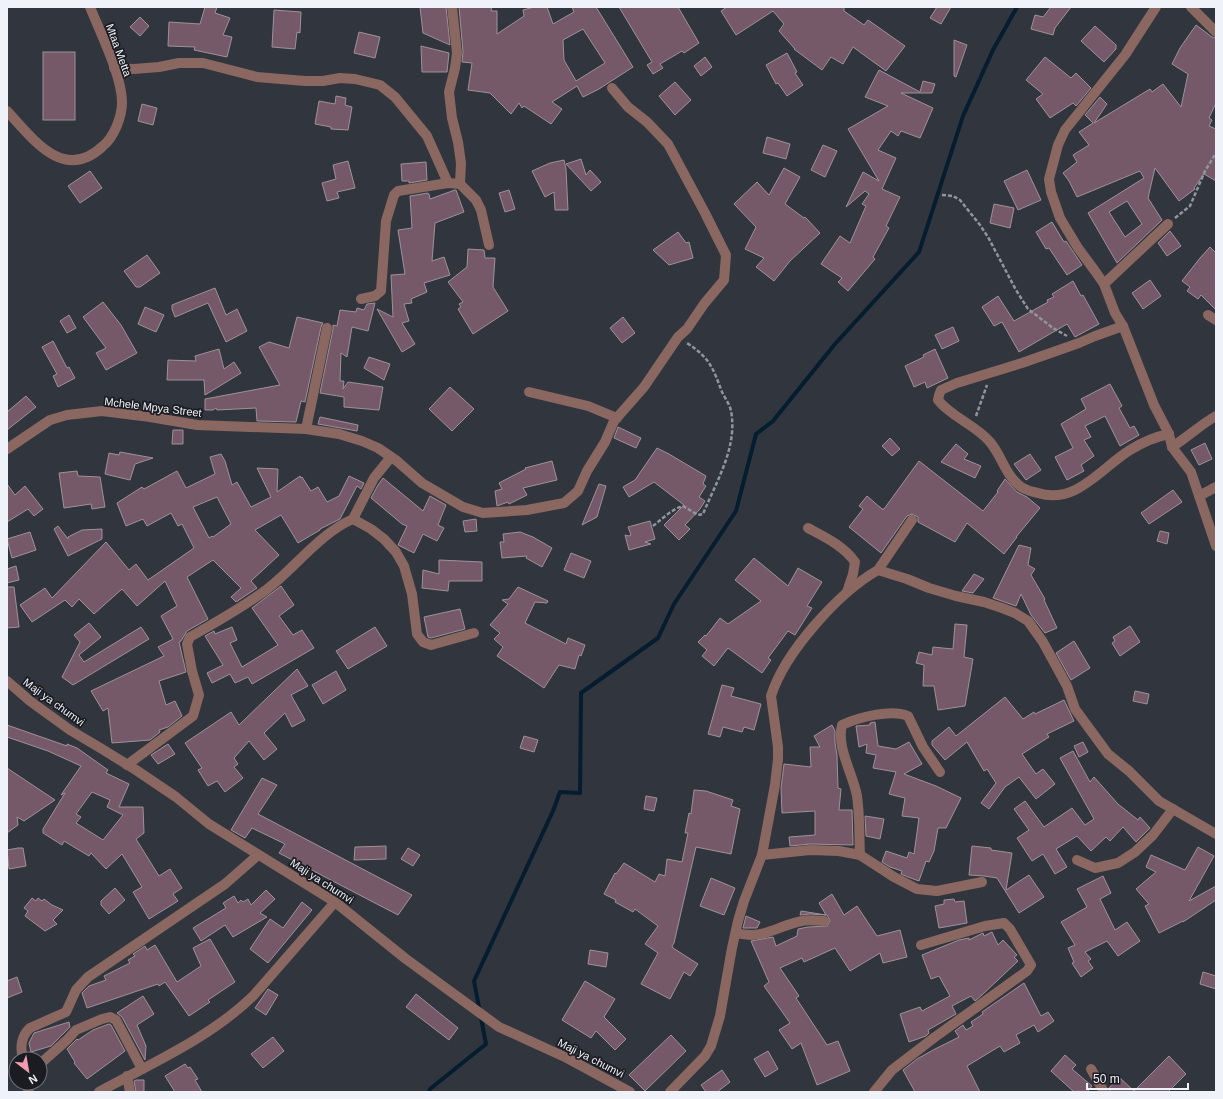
<svg xmlns="http://www.w3.org/2000/svg" width="1223" height="1099" font-family="Arial,sans-serif">
<style>
.lines{fill:none;stroke-linecap:round;stroke-linejoin:round}
.stream{stroke:#051d2e;stroke-width:4}
.building{fill:#765969;stroke:#9e9298;fill-rule:evenodd}
.path{stroke:#91959c;stroke-width:2.5;stroke-dasharray:4 2;stroke-linecap:butt}
.minor{stroke:#8a6760;stroke-width:10}
.labels{text-anchor:middle;stroke-width:3.5;stroke-linejoin:round;paint-order:stroke}
.street-label{font-size:11px;fill:#eff2f8;stroke:#1b1c21}
</style>
<rect width="100%" height="100%" fill="#31353e"/>
<g class="lines">
<!-- stream -->
<polyline class="stream" points="429,1092 430,1089 486,1044 474,981 553,811 560,792 580,793 581,693 658,638 674,604 736,511 756,434 773,421 835,344 919,252 963,116 993,50 1017,7"/>
</g>
<!-- building -->
<g class="building">
<polygon points="205,7 217,7 215,13 230,18 223,35 232,37 227,57 194,50 195,47 168,46 169,22 200,24"/>
<polygon points="420,7 446,7 450,45 423,33"/>
<path d="M459,7H492L491,11H497V34L524,16L523,10L534,7H547L553,24L574,12L572,7H596L633,67L599,89L583,97L577,86L552,102L562,109L551,124L524,106L522,108L519,103L511,114L490,93L468,90L472,63L462,62L463,52ZM583,29L605,63L576,81L564,60L563,40Z"/>
<polygon points="619,7 678,7 699,43 684,53 682,51 660,64 663,68 653,74 647,65 652,62"/>
<polygon points="727,7 844,7 844,11 864,25 868,20 905,46 886,71 853,47 843,64 831,57 822,70 794,49 795,49 779,31 784,24 773,11 736,35 721,11"/>
<polygon points="937,7 951,7 941,24 930,18"/>
<polygon points="1051,7 1071,7 1055,28 1053,35 1031,29 1035,15 1043,17"/>
<polygon points="274,10 301,12 300,33 297,32 295,49 272,47"/>
<polygon points="140,17 149,26 140,36 130,27"/>
<path d="M1196,25L1212,37L1216,38V103L1209,118L1212,120L1209,126L1216,129V181L1204,174L1194,188L1195,189L1179,201L1155,168L1148,198L1162,220L1117,263L1088,213L1144,178L1140,171L1077,197L1069,181L1063,173L1077,162L1073,155L1089,145L1079,132L1093,123L1085,115L1100,97L1107,104L1094,123L1150,89L1152,92L1163,84L1181,107L1188,74L1172,64L1180,48ZM1127,201L1142,224L1125,237L1109,212Z"/>
<polygon points="1095,26 1116,45 1116,49 1104,62 1081,41"/>
<polygon points="359,32 380,37 375,58 354,53"/>
<polygon points="954,40 967,45 956,77 954,76"/>
<polygon points="421,46 449,53 447,72 422,72"/>
<rect x="43" y="52" width="32" height="68"/>
<polygon points="787,53 797,72 795,73 803,85 787,96 778,83 776,84 766,65"/>
<polygon points="705,57 712,67 701,76 694,66"/>
<polygon points="1045,57 1071,78 1076,73 1091,88 1076,106 1073,103 1050,118 1036,99 1043,94 1026,80"/>
<polygon points="879,70 920,92 923,81 935,84 932,93 901,93 933,108 920,138 901,131 898,136 891,131 878,150 896,158 882,189 900,197 886,226 889,228 873,257 875,259 848,291 838,282 842,278 821,264 840,236 850,243 866,206 862,204 869,194 865,191 846,207 863,172 879,181 848,129 888,106 865,97"/>
<polygon points="675,82 691,100 675,115 659,96"/>
<polygon points="336,96 346,98 345,105 352,107 348,130 331,129 331,127 315,124 319,101 335,104"/>
<polygon points="142,104 157,108 153,125 138,121"/>
<polygon points="767,137 790,144 786,159 763,153"/>
<polygon points="823,145 837,151 825,177 811,170"/>
<polygon points="581,159 586,175 590,170 601,182 591,191 566,164"/>
<polygon points="564,160 566,169 568,210 555,210 554,192 545,197 532,171 550,163"/>
<polygon points="348,161 355,188 337,192 339,198 327,201 322,183 336,179 333,165"/>
<polygon points="426,162 427,180 409,183 409,181 402,181 401,164"/>
<polygon points="784,168 800,177 785,204 804,218 805,217 820,233 790,261 774,281 756,267 764,258 745,249 756,227 734,204 757,182 769,195"/>
<polygon points="1027,170 1041,200 1018,210 1004,181"/>
<polygon points="90,171 102,188 80,203 68,186"/>
<polygon points="455,190 456,190 464,212 435,223 432,261 444,257 450,275 424,283 427,292 411,299 412,303 404,304 409,321 402,323 415,344 402,352 377,309 393,317 391,275 405,274 398,230 412,228 410,196 428,193 429,194 430,199"/>
<polygon points="509,190 515,209 505,212 499,193"/>
<polygon points="994,204 1014,208 1010,228 990,223"/>
<polygon points="1052,222 1064,242 1066,241 1082,265 1067,275 1049,248 1046,249 1036,232"/>
<polygon points="1170,231 1181,246 1167,256 1158,243"/>
<polygon points="678,232 686,243 689,242 693,258 669,265 653,250"/>
<polygon points="1210,247 1216,253 1216,310 1201,295 1198,299 1187,291 1190,287 1182,281 1200,258"/>
<polygon points="468,249 484,250 485,258 495,258 493,287 508,311 473,334 458,309 461,307 459,304 463,302 448,282 467,267"/>
<polygon points="147,255 160,273 140,287 136,287 124,271"/>
<polygon points="1150,280 1161,296 1143,309 1132,293"/>
<polygon points="1073,281 1081,296 1083,295 1099,324 1075,337 1067,324 1019,352 1002,322 994,326 982,307 998,296 1014,321 1048,302 1047,300 1054,297 1052,294"/>
<polygon points="215,288 226,315 237,309 247,331 226,342 208,303 175,317 172,309 172,305"/>
<polygon points="103,302 121,325 137,353 106,370 96,353 106,348 83,317"/>
<polygon points="375,303 368,331 352,327 347,357 341,353 340,381 344,381 343,389 348,382 383,387 379,410 344,407 344,397 320,393 333,329 333,325 337,326 340,310 356,312 357,308 364,310 367,304"/>
<polygon points="145,307 164,315 156,332 138,324"/>
<polygon points="69,315 76,328 67,333 60,321"/>
<polygon points="297,317 323,323 321,327 305,402 301,401 296,422 257,421 256,408 217,410 216,408 213,410 205,410 205,399 280,385 259,347 269,342 289,348"/>
<polygon points="623,317 635,333 622,343 610,328"/>
<polygon points="953,327 959,341 942,349 935,335"/>
<polygon points="53,341 67,368 69,367 75,378 58,387 53,376 57,374 42,347"/>
<polygon points="219,349 224,369 234,362 241,373 205,395 204,380 167,380 168,360 196,361 195,356"/>
<polygon points="935,349 948,378 927,388 925,382 914,387 905,366 924,357 923,355"/>
<polygon points="369,357 390,364 384,380 364,368"/>
<polygon points="1110,384 1122,406 1119,408 1130,428 1134,426 1139,435 1120,446 1105,416 1085,426 1091,437 1084,440 1094,456 1081,465 1084,471 1067,480 1055,457 1073,448 1061,424 1086,409 1081,399"/>
<polygon points="450,387 474,409 452,431 429,409"/>
<polygon points="26,396 36,407 7,430 7,412"/>
<polygon points="320,417 358,425 357,431 318,424"/>
<polygon points="618,427 641,438 636,448 614,438"/>
<polygon points="173,430 183,430 183,444 172,444"/>
<polygon points="890,438 900,449 892,456 882,446"/>
<polygon points="1205,443 1212,459 1199,465 1191,450"/>
<polygon points="956,444 968,454 964,459 981,466 975,478 941,462"/>
<polygon points="657,448 669,454 706,476 703,484 706,486 699,497 705,501 700,509 685,525 690,529 679,540 664,525 684,505 654,482 629,497 623,487 635,480"/>
<polygon points="120,452 153,458 135,464 130,480 105,474 109,453 119,455"/>
<path d="M221,454L225,461L232,485L237,482L251,507L271,497L257,468L278,469L277,492L300,476L301,478L302,477L311,491L318,487L327,502L339,496L349,476L364,483L361,489L357,486L340,519L320,529V530L298,543L281,515L255,530L279,555L251,581L257,588L236,602L231,597L241,588L213,560L187,577L208,619L187,631L181,641L179,642L186,672L159,681L166,705L175,701L182,716L168,727L159,730L160,732L150,740L112,743L108,708L103,711L91,691L164,656L158,647L173,639L161,616L177,606L165,581L137,606L122,589L94,614L79,599L72,607L65,600L32,622L20,605L45,588L52,598L106,542L129,570L136,564L148,580L194,548L182,524L178,526L171,513L147,526L143,519L126,526L117,503L142,487L144,489L177,471L186,488L215,474L210,457ZM217,497L231,524L213,537L212,536L209,538L193,507Z"/>
<polygon points="1030,454 1041,470 1026,480 1014,464"/>
<polygon points="552,461 557,480 523,488 527,495 509,504 508,502 497,506 495,491 502,489 499,483 526,469 525,468"/>
<polygon points="919,461 983,511 998,492 997,491 1005,479 1017,492 1027,497 1040,508 1016,537 1017,537 1004,554 967,523 955,542 918,522 918,517 912,514 907,516 881,553 849,527 863,509 859,506 867,496 882,509 884,509"/>
<polygon points="77,471 78,476 100,477 105,507 92,509 91,504 64,508 59,473"/>
<polygon points="383,478 423,511 430,496 446,505 438,525 444,528 437,541 423,534 414,553 398,545 407,526 402,524 371,498 378,485"/>
<polygon points="7,484 15,495 25,486 43,509 34,516 28,509 7,522"/>
<polygon points="599,484 606,486 597,517 582,525"/>
<polygon points="1173,490 1182,502 1149,524 1141,513"/>
<polygon points="476,519 477,531 465,532 463,521"/>
<polygon points="650,521 655,539 645,542 651,544 629,550 625,535 629,536 631,535 628,527"/>
<polygon points="58,526 68,539 68,537 82,530 102,529 102,539 68,556 54,529"/>
<polygon points="1160,531 1169,533 1167,544 1157,541"/>
<polygon points="30,532 36,550 12,558 7,539"/>
<polygon points="520,532 533,537 552,548 542,567 526,558 527,556 502,558 500,542 504,542 503,534"/>
<polygon points="1019,545 1031,548 1028,565 1035,569 1031,575 1045,599 1044,600 1057,628 1045,633 1031,615 1021,594 1016,606 993,598"/>
<polygon points="571,553 591,561 584,578 564,570"/>
<polygon points="754,558 788,586 798,568 822,582 807,606 812,608 795,635 788,631 768,658 771,660 762,673 728,648 714,666 702,656 707,650 698,642 705,635 706,636 720,618 728,624 761,601 735,580"/>
<polygon points="439,560 482,562 482,581 449,581 448,591 422,588 423,570 439,574"/>
<polygon points="16,566 19,580 7,583 7,569"/>
<polygon points="974,574 984,579 973,593 962,591"/>
<polygon points="281,586 294,605 279,616 293,635 302,630 314,648 252,684 248,677 235,683 230,674 212,683 207,673 223,665 205,636 214,631 215,634 232,627 237,640 230,643 242,667 278,645 252,608"/>
<polygon points="7,587 14,587 19,627 7,628"/>
<polygon points="518,587 548,601 547,603 535,602 525,623 566,644 568,638 585,645 581,656 579,655 575,669 559,665 544,688 497,656 503,647 494,639 500,633 490,625 508,604 502,600 509,599"/>
<polygon points="460,609 465,629 431,638 428,637 424,617"/>
<polygon points="89,623 101,637 79,655 84,662 141,627 149,639 73,685 62,677 80,642 74,635"/>
<polygon points="955,624 967,625 964,657 973,659 965,706 938,710 934,686 923,686 924,665 916,663 919,652 932,655 933,647 953,649"/>
<polygon points="1130,626 1140,642 1120,656 1112,643 1115,641 1113,637"/>
<polygon points="375,627 387,646 348,669 336,651"/>
<polygon points="1074,641 1090,668 1071,680 1056,653"/>
<polygon points="297,669 308,686 291,695 305,720 292,727 285,713 264,733 277,749 264,760 249,741 234,758 238,764 234,767 243,778 225,792 217,781 208,786 198,770 202,768 185,743 231,712 239,725"/>
<polygon points="336,671 346,690 323,704 312,685"/>
<polygon points="722,685 734,688 731,696 761,704 754,730 744,727 742,732 723,727 720,737 708,734"/>
<polygon points="1135,691 1149,694 1147,704 1133,701"/>
<polygon points="1005,697 1023,719 1034,712 1035,714 1064,700 1074,721 1047,734 1049,737 1022,754 1036,774 1043,769 1055,784 1036,799 1019,777 1005,787 989,809 981,803 996,783 987,769 984,771 967,742 945,760 932,745 932,741 949,727 956,736"/>
<polygon points="875,722 878,746 896,749 909,742 922,764 904,774 936,786 961,798 946,828 938,828 934,851 929,862 926,861 919,881 908,877 901,874 902,871 890,867 882,862 886,851 907,858 909,852 914,854 919,818 902,816 905,798 889,794 896,772 873,768 876,755 866,753 867,744 859,747 856,726 870,725 870,723"/>
<path d="M7,725L67,746V744L77,748L108,770L106,773L129,784L119,807H143L144,833L136,839L159,876L170,869L182,888L173,894L178,901L149,919L133,892L142,887L122,854L106,869L91,853L89,856L64,841L62,845L43,833V829L65,793L61,795L81,766L48,751L7,737ZM92,792L110,800L107,807L123,815L103,840L76,823L81,817L76,814Z"/>
<polygon points="832,725 835,731 835,743 837,755 838,788 841,789 839,810 852,810 853,845 810,844 790,846 789,837 815,835 815,811 782,813 781,788 784,764 811,767 810,747 820,747 814,736"/>
<polygon points="524,736 538,740 534,752 520,748"/>
<polygon points="1083,742 1088,752 1079,757 1074,746"/>
<polygon points="168,744 175,754 158,764 151,755"/>
<polygon points="1073,751 1090,782 1094,777 1118,804 1138,820 1140,817 1150,828 1136,842 1123,827 1110,841 1106,837 1091,851 1077,836 1056,849 1067,867 1055,874 1043,854 1032,861 1017,838 1029,830 1014,809 1025,801 1044,827 1072,808 1085,825 1094,819 1060,758"/>
<polygon points="7,768 55,800 24,821 17,817 18,825 7,833"/>
<polygon points="262,778 277,785 258,814 412,895 398,915 279,853 285,844 252,828 245,838 231,830"/>
<polygon points="694,790 706,791 733,800 731,806 740,809 731,854 696,847 674,943 672,946 673,948 698,964 690,976 684,972 670,999 641,984 658,953 645,944 658,926 635,909 633,912 615,902 616,900 604,894 615,873 616,874 624,863 655,882 659,874 665,876 667,859 682,862 688,833 685,833 689,813 691,814"/>
<polygon points="646,796 657,798 654,811 644,809"/>
<polygon points="865,816 884,819 880,839 866,836"/>
<polygon points="386,846 386,859 354,860 355,847"/>
<polygon points="972,846 991,848 991,850 1012,853 1006,890 1029,875 1044,897 1019,913 997,878 984,876 969,875"/>
<polygon points="1198,847 1214,856 1189,901 1216,886 1216,900 1183,922 1183,921 1159,933 1145,906 1149,904 1136,889 1156,872 1146,867 1151,855 1185,870"/>
<polygon points="18,848 23,848 26,866 9,869 7,850"/>
<polygon points="408,848 420,855 413,866 401,859"/>
<polygon points="1103,876 1111,893 1100,899 1115,930 1127,922 1140,941 1118,956 1107,941 1085,952 1091,959 1088,961 1093,968 1081,977 1072,963 1074,962 1068,948 1075,945 1061,922 1087,907 1077,889"/>
<polygon points="711,878 735,888 724,915 700,906"/>
<polygon points="115,888 125,900 109,914 101,905 101,901"/>
<polygon points="266,890 275,899 260,913 267,917 233,937 225,925 201,941 193,928 226,908 223,903 234,896 238,903 241,900 243,902 248,899 251,905"/>
<polygon points="832,894 844,915 857,906 877,936 900,930 907,957 883,963 880,953 850,971 835,948 804,962 802,958 780,968 799,996 796,998 827,1045 838,1041 850,1071 817,1085 801,1043 792,1049 779,1030 790,1023 764,986 769,982 751,941 773,937 776,946 797,936 798,929 808,927 827,926 830,921 827,915 810,914 800,915 801,911 826,915 819,903"/>
<polygon points="32,898 36,901 38,898 42,901 44,899 52,905 63,910 53,920 57,924 45,931 25,916 28,911 24,908"/>
<polygon points="954,899 955,902 964,901 967,923 939,928 935,906 944,904 944,900"/>
<polygon points="302,902 312,910 268,963 250,949 270,919 283,928"/>
<polygon points="746,916 760,922 757,928 743,928"/>
<polygon points="992,932 998,945 1003,940 1017,955 1014,957 1018,961 982,995 975,1001 971,996 952,1006 956,1014 928,1030 929,1033 926,1036 909,1042 900,1014 920,1007 922,1011 950,996 939,976 931,979 922,955 959,940 969,938 969,940 983,933 984,936"/>
<polygon points="210,939 235,982 208,1000 210,1002 189,1016 165,982 159,986 158,984 87,1008 82,993 89,986 106,980 104,976 130,963 128,960 135,956 133,954 145,946 147,950 155,945 177,982 201,966 193,948"/>
<polygon points="590,950 608,953 606,967 588,964"/>
<polygon points="1203,972 1216,976 1216,989 1200,984"/>
<polygon points="17,977 22,992 7,998 7,981"/>
<polygon points="585,981 615,999 604,1017 626,1039 615,1050 596,1031 591,1038 562,1020"/>
<polygon points="1024,983 1041,1016 1048,1012 1054,1021 1038,1032 1034,1025 1016,1035 1020,1043 1004,1052 1000,1046 967,1066 980,1092 915,1092 903,1070 917,1059 935,1049 959,1037 955,1031 963,1025 966,1030 973,1026 971,1022 983,1014 982,1012"/>
<polygon points="268,989 278,995 266,1015 255,1008"/>
<polygon points="416,994 458,1028 449,1040 406,1007"/>
<polygon points="143,996 154,1014 137,1025 146,1046 145,1060 122,1017 117,1013"/>
<polygon points="69,1022 70,1027 51,1046 31,1052 29,1043 34,1033"/>
<polygon points="109,1024 111,1025 125,1051 87,1079 74,1063 75,1062 67,1049 77,1039 78,1040 93,1030"/>
<polygon points="671,1035 686,1051 645,1091 629,1075"/>
<polygon points="273,1037 284,1051 263,1068 251,1054"/>
<polygon points="768,1051 778,1069 765,1077 754,1059"/>
<polygon points="1065,1055 1076,1065 1072,1069 1092,1086 1087,1092 1074,1092 1051,1071"/>
<polygon points="1169,1056 1186,1074 1168,1092 1110,1092 1109,1088 1119,1077 1134,1091"/>
<polygon points="185,1064 188,1068 190,1067 198,1079 195,1080 202,1092 175,1092 165,1076"/>
<polygon points="722,1070 730,1082 717,1092 706,1092 701,1085"/>
<polygon points="136,1080 144,1080 144,1092 136,1092 134,1081"/>
</g>
<g class="lines">
<!-- path -->
<g class="path">
<polyline points="942,195 953,196 960,200 980,225 988,237 1016,290 1028,309 1053,328 1067,336"/>
<polyline points="1175,218 1190,206 1205,171 1216,153"/>
<polyline points="976,416 987,385"/>
<path d="M653,526C662,519 672,509 683,506L698,515L703,514C716,482 738,447 731,411C730,405 725,398 722,392C713,368 710,358 687,343"/>
</g>
<!-- minor -->
<g class="minor">
<polyline points="452,7 457,53 455,68 449,92 452,118 458,142 461,163 460,184 476,200 481,210 489,245"/>
<polyline points="1156,7 1125,55 1065,130 1058,145 1049,179 1051,192 1060,218 1078,248 1095,271 1104,284 1115,313 1123,326 1154,405 1169,434 1172,447 1191,472 1216,546"/>
<polyline points="1191,7 1216,32"/>
<polyline points="114,68 134,69 159,67 179,63 203,63 257,77 305,81 323,81 340,78 355,79 380,85 395,97 427,136 448,183 460,184"/>
<path d="M7,111C33,139 64,183 103,146C114,137 122,117 122,102C122,76 100,32 90,7"/>
<polyline points="1104,284 1168,224"/>
<polyline points="361,299 375,296 381,291 386,221 394,195 398,191 448,183"/>
<polyline points="1208,315 1216,320"/>
<path d="M1123,326L1095,336L1079,343L1022,363L957,383L941,390L939,395L938,400C951,417 976,425 990,442C1002,456 1005,475 1021,487C1026,490 1032,492 1038,493C1076,505 1101,468 1130,450C1143,442 1154,437 1169,434"/>
<polyline points="529,392 588,406 617,418"/>
<polyline points="306,429 327,328"/>
<path d="M1172,447C1188,437 1200,425 1216,416"/>
<polyline points="7,449 50,420 67,415 102,411 150,417 197,425 306,429 339,434 362,441 378,448 397,461 422,483 463,507 483,513 527,510 564,503 578,491 587,471 605,442 614,421 644,387 678,337 687,329 704,304 724,280 726,255 705,213 668,144 647,122 628,107 612,88"/>
<polyline points="1199,496 1216,487"/>
<polyline points="353,519 374,478 391,457"/>
<path d="M808,528C825,537 844,546 855,562L853,574L847,592"/>
<polyline points="878,570 912,520"/>
<polyline points="7,681 30,701 70,730 102,749 136,770 176,797 209,824 335,902 406,959 499,1027 567,1058 630,1092"/>
<path d="M127,765L193,716L199,695L192,671L187,644L190,637C215,623 243,607 266,590C294,569 320,533 353,519L371,529L384,539L396,552L404,566L412,594L417,634L423,642L431,645L474,633"/>
<polyline points="762,855 810,850 839,851 860,855 894,877 917,889 937,891 982,882"/>
<path d="M860,855C859,836 860,816 857,796C853,774 836,747 842,725C859,717 891,709 908,716L923,747L940,772"/>
<polyline points="1077,860 1095,868 1118,863 1135,852 1153,835 1173,809"/>
<path d="M736,933C765,940 776,926 802,921C809,919 817,921 824,921"/>
<path d="M23,1059C20,1048 21,1036 30,1028L66,1012L76,990L88,977L225,884L258,855"/>
<polyline points="40,1064 67,1040 76,1030 102,1019 110,1017 116,1020 142,1069"/>
<polyline points="1091,1069 1104,1092"/>
<polyline points="127,1076 130,1092"/>
<polyline points="28,1092 30,1083"/>
<path d="M99,1092C152,1063 210,1038 254,995L335,902"/>
<path d="M670,1092L705,1056L711,1046L720,1016L732,948L738,921L744,901L762,855L775,785L778,759V747L771,696C785,652 838,593 878,570L907,579L929,588L956,596L984,602L1002,608L1015,613L1028,621L1043,642L1067,686L1075,709L1108,754L1129,771L1159,801L1216,834"/>
<polyline points="874,1092 892,1070 935,1037 1027,971 1031,965 1010,929 1004,923 985,926 921,945"/>
</g>
</g>
<g class="labels">
<!-- street labels -->
<g class="street-label">
<text transform="translate(119 50) rotate(70)" y="4">Mtaa Metta</text>
<text transform="translate(153 407) rotate(7)" y="4">Mchele Mpya Street</text>
<text transform="translate(54 702) rotate(36)" y="4">Maji ya chumvi</text>
<text transform="translate(322 881) rotate(33)" y="4">Maji ya chumvi</text>
<text transform="translate(591 1058) rotate(27)" y="4">Maji ya chumvi</text>
</g>
</g>
<!-- border -->
<rect width="1223" height="1099" fill="none" stroke="#eff2f8" stroke-width="16"/>
<!-- north arrow -->
<g transform="translate(28 1071) rotate(149)"><circle r="19" fill="#1b1c21" stroke="#707277"/>
<path d="M0-3L7 15L0 10L-7 15Z" fill="#f29aaf"/>
<text y="-6" font-size="11" font-weight="bold" text-anchor="middle" fill="#eff2f8">N</text>
</g>
<!-- scale -->
<path d="M1087 1083v6h101v-6" fill="none" stroke="#eff2f8" stroke-width="2"/>
<text x="1093" y="1083" font-size="12" fill="#eff2f8" stroke="#1b1c21" stroke-width="3" paint-order="stroke">50 m</text>
</svg>
